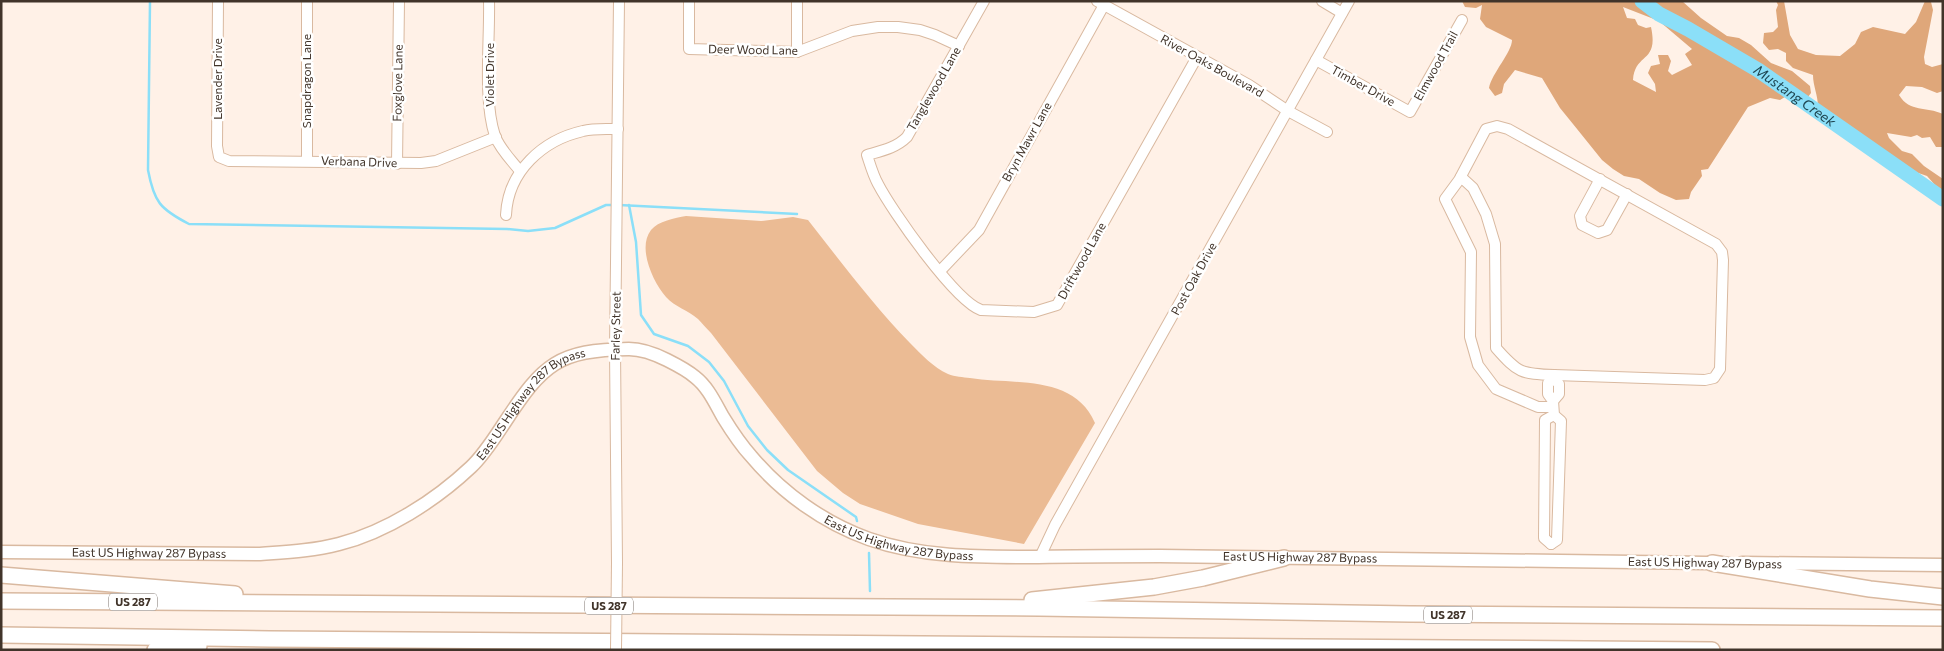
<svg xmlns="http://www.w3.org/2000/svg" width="1944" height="651" font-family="Commissioner,sans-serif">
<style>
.green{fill:#ebbb94}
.forest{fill:#dfa77a;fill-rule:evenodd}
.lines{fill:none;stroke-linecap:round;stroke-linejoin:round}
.stream{stroke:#8bdff8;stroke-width:2.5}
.river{stroke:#8bdff8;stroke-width:15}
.minor-casing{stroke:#d9b9a0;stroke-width:12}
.major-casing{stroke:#d9b9a0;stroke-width:15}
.highway-casing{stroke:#d9b9a0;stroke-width:18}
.minor{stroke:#fff;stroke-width:10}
.major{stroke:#fff;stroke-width:12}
.highway{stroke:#fff;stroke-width:15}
.minor-bridge-casing{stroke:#d9b9a0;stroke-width:12;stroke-linecap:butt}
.minor-bridge{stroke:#fff;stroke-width:10}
.labels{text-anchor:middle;stroke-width:5;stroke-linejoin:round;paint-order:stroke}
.shield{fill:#fff;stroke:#7a716a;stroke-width:1}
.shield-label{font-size:11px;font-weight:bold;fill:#41342a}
.street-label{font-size:12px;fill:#41342a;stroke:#fff}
.water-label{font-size:14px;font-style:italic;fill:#1f4651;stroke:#fff}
</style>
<rect width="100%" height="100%" fill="#fff1e7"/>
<!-- green -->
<path class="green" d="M686,216L761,221L793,217L808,220C841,262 873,305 910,343C922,355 933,367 948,374C955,377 963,377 970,378C1014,385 1074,374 1095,423L1024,544L918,524L860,504L843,493L817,471L711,333C706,328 702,323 698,319C688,310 675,307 666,297C653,282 637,248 651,230C658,221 675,218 686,216Z"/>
<!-- forest -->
<g class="forest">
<path d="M1462,1H1682L1701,18L1727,36L1739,38L1751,45L1771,63L1792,71L1810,86L1811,93L1808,97L1802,98L1793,92L1780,100L1770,98L1748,107L1708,169L1701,170L1702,176L1691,192L1689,199L1676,200L1660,193L1639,179L1624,176L1613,169L1602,160L1573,124L1560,108L1542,78L1515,70L1504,84L1502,93L1495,96L1489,88C1492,73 1512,52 1512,40L1486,27L1480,19L1482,5L1476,8L1465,7ZM1623,7L1659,21L1692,49L1685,54L1692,65L1672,75L1668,71L1671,61L1668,55H1658L1660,64L1651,66L1648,73L1655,84L1656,92L1633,80C1635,52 1659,64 1651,27L1646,28L1638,25L1635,19L1627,18Z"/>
<path d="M1776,1H1784L1790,35L1798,49L1816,55L1840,56L1855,44L1861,32L1873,27L1905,34L1916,22L1925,1L1931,2L1933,10L1924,57L1925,64L1932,67L1943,64V91L1937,93L1922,87L1906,86L1899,95C1910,113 1926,106 1943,114V147H1936L1930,137L1922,138L1917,135L1911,137L1887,133L1889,138L1902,151L1912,154L1924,166L1943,179V194L1927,176L1884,161L1863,151L1857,132L1818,107C1818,95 1813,86 1813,75L1793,68L1786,61V53L1778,49L1769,50L1763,43L1764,33L1773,32L1778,27L1776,10L1778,5Z"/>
</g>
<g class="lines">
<!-- stream -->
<g class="stream">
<path d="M150,1L148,170C154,202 160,209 189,224L507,229L528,231L555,228L606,205H614"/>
<polyline points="619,205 797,214"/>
<polyline points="629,205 636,242 641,315 654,334 688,346 709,362 724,381 748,426 767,450 788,470 856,517 857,521"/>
<polyline points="869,553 870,591"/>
</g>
<!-- river -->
<path class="river" id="s1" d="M1642,1L1659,14L1688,29L1758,70L1943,199"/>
<defs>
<g id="minor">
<polyline points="218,1 217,146 219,157 229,161 421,163 436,161 496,137"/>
<path d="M489,1C490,41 483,100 495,136C500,149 511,160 520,171"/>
<polyline points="689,1 689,49 797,52 852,31 878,27 898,27 920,30 935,35 959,46"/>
<path d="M984,1L907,137C896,148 881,151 867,155C870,164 873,175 878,184C892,211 955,301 981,310L1034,312L1057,305L1197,57"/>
<polyline points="1097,1 1249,85 1288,111 1327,132"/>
<polyline points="1322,1 1342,13"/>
<polyline points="797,52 797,1"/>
<polyline points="1316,60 1410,112 1462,20"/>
<polyline points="307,161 307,1"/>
<polyline points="397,164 399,1"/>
<path d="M1461,177L1473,188L1486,214L1495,244L1496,348C1518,373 1521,374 1554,375"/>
<polyline points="1600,179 1580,216 1582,225 1598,233 1607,230 1627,194"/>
<path d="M506,215C508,171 543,140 583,131C594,128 606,129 618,129"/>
<polyline points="940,271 979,230 1104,5"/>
<polyline points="1553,401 1559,394 1559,384 1554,379"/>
<polyline points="1551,544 1557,540 1561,421 1554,415 1553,401 1548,394 1548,383 1554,379 1554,375 1705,380 1714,378 1720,369 1723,260 1722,252 1716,244 1508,129 1497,126 1486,129 1459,180 1445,199 1471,252 1470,337 1478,365 1496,389 1538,407 1553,407"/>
<polyline points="1551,544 1544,538 1545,420 1554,415"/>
<polyline points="1040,557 1055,525 1349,1"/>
<polyline points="617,563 615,350 619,1"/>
</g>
<g id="major">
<path id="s2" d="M1,552L258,554C285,552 312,551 339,544C386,532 435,501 471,467C484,455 495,437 505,422C543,364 558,350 629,349C643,349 655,354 667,360C677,365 687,370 695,377C708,387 715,403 723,417C731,430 740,444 751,456C782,493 824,523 869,539C923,558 982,557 1038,557C1079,556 1119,556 1160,556C1346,557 1533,562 1720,563"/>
<polyline points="1742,563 1943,565"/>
</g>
<g id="highway">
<polyline points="1712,563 1870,589 1943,597"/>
<polyline points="1,575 235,594"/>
<polyline points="1032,600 1154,587 1203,578 1284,558"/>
<polyline points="1,601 1039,608 1410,614 1943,618"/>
<polyline points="1,635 270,639 1712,650"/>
<polyline points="155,650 199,646"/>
</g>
</defs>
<!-- minor casing -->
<use href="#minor" class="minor-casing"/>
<!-- major casing -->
<use href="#major" class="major-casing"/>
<!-- highway casing -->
<use href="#highway" class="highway-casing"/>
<!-- minor -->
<use href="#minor" class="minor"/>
<!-- major -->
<use href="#major" class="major"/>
<!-- highway -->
<use href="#highway" class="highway"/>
<defs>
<polyline id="minor-bridge" points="616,650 617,563"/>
</defs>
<!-- minor-bridge casing -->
<use href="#minor-bridge" class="minor-bridge-casing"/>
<!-- minor-bridge -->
<use href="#minor-bridge" class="minor-bridge"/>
</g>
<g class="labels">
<!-- shield labels -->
<g class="shield">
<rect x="109" y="593.5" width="48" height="17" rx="4"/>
<rect x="585" y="597.5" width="48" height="17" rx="4"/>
<rect x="1424" y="606.5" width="48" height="17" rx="4"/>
</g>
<g class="shield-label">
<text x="133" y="606">US 287</text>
<text x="609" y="610">US 287</text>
<text x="1448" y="619">US 287</text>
</g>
<!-- street labels -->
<g class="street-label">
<text transform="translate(753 50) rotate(1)" y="4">Deer Wood Lane</text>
<text transform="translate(1212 66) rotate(29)" y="4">River Oaks Boulevard</text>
<text transform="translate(1436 66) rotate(-61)" y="4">Elmwood Trail</text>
<text transform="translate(490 75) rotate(-90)" y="4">Violet Drive</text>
<text transform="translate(218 79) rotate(-90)" y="4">Lavender Drive</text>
<text transform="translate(307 81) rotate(-90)" y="4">Snapdragon Lane</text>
<text transform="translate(398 83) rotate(-89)" y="4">Foxglove Lane</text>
<text transform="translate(1363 86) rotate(29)" y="4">Timber Drive</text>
<text transform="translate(934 89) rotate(-60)" y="4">Tanglewood Lane</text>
<text transform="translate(1027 142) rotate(-61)" y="4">Bryn Mawr Lane</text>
<text transform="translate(359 162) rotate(2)" y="4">Verbana Drive</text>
<text transform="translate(1082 261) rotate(-61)" y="4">Driftwood Lane</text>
<text transform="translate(1194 279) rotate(-61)" y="4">Post Oak Drive</text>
<text transform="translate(616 326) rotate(-89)" y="4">Farley Street</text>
<text dy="4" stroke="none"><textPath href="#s2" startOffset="582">East US Highway 287 Bypass</textPath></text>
<text dy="4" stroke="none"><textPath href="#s2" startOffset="1048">East US Highway 287 Bypass</textPath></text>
<text dy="4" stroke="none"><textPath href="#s2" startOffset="148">East US Highway 287 Bypass</textPath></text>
<text dy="4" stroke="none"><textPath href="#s2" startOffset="1452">East US Highway 287 Bypass</textPath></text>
<text transform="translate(1705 563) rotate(1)" y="4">East US Highway 287 Bypass</text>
</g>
<!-- water labels -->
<g class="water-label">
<text dy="5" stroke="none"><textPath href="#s1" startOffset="180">Mustang Creek</textPath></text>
</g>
</g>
<!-- border -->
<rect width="1944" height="651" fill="none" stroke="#41342a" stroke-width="5"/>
</svg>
